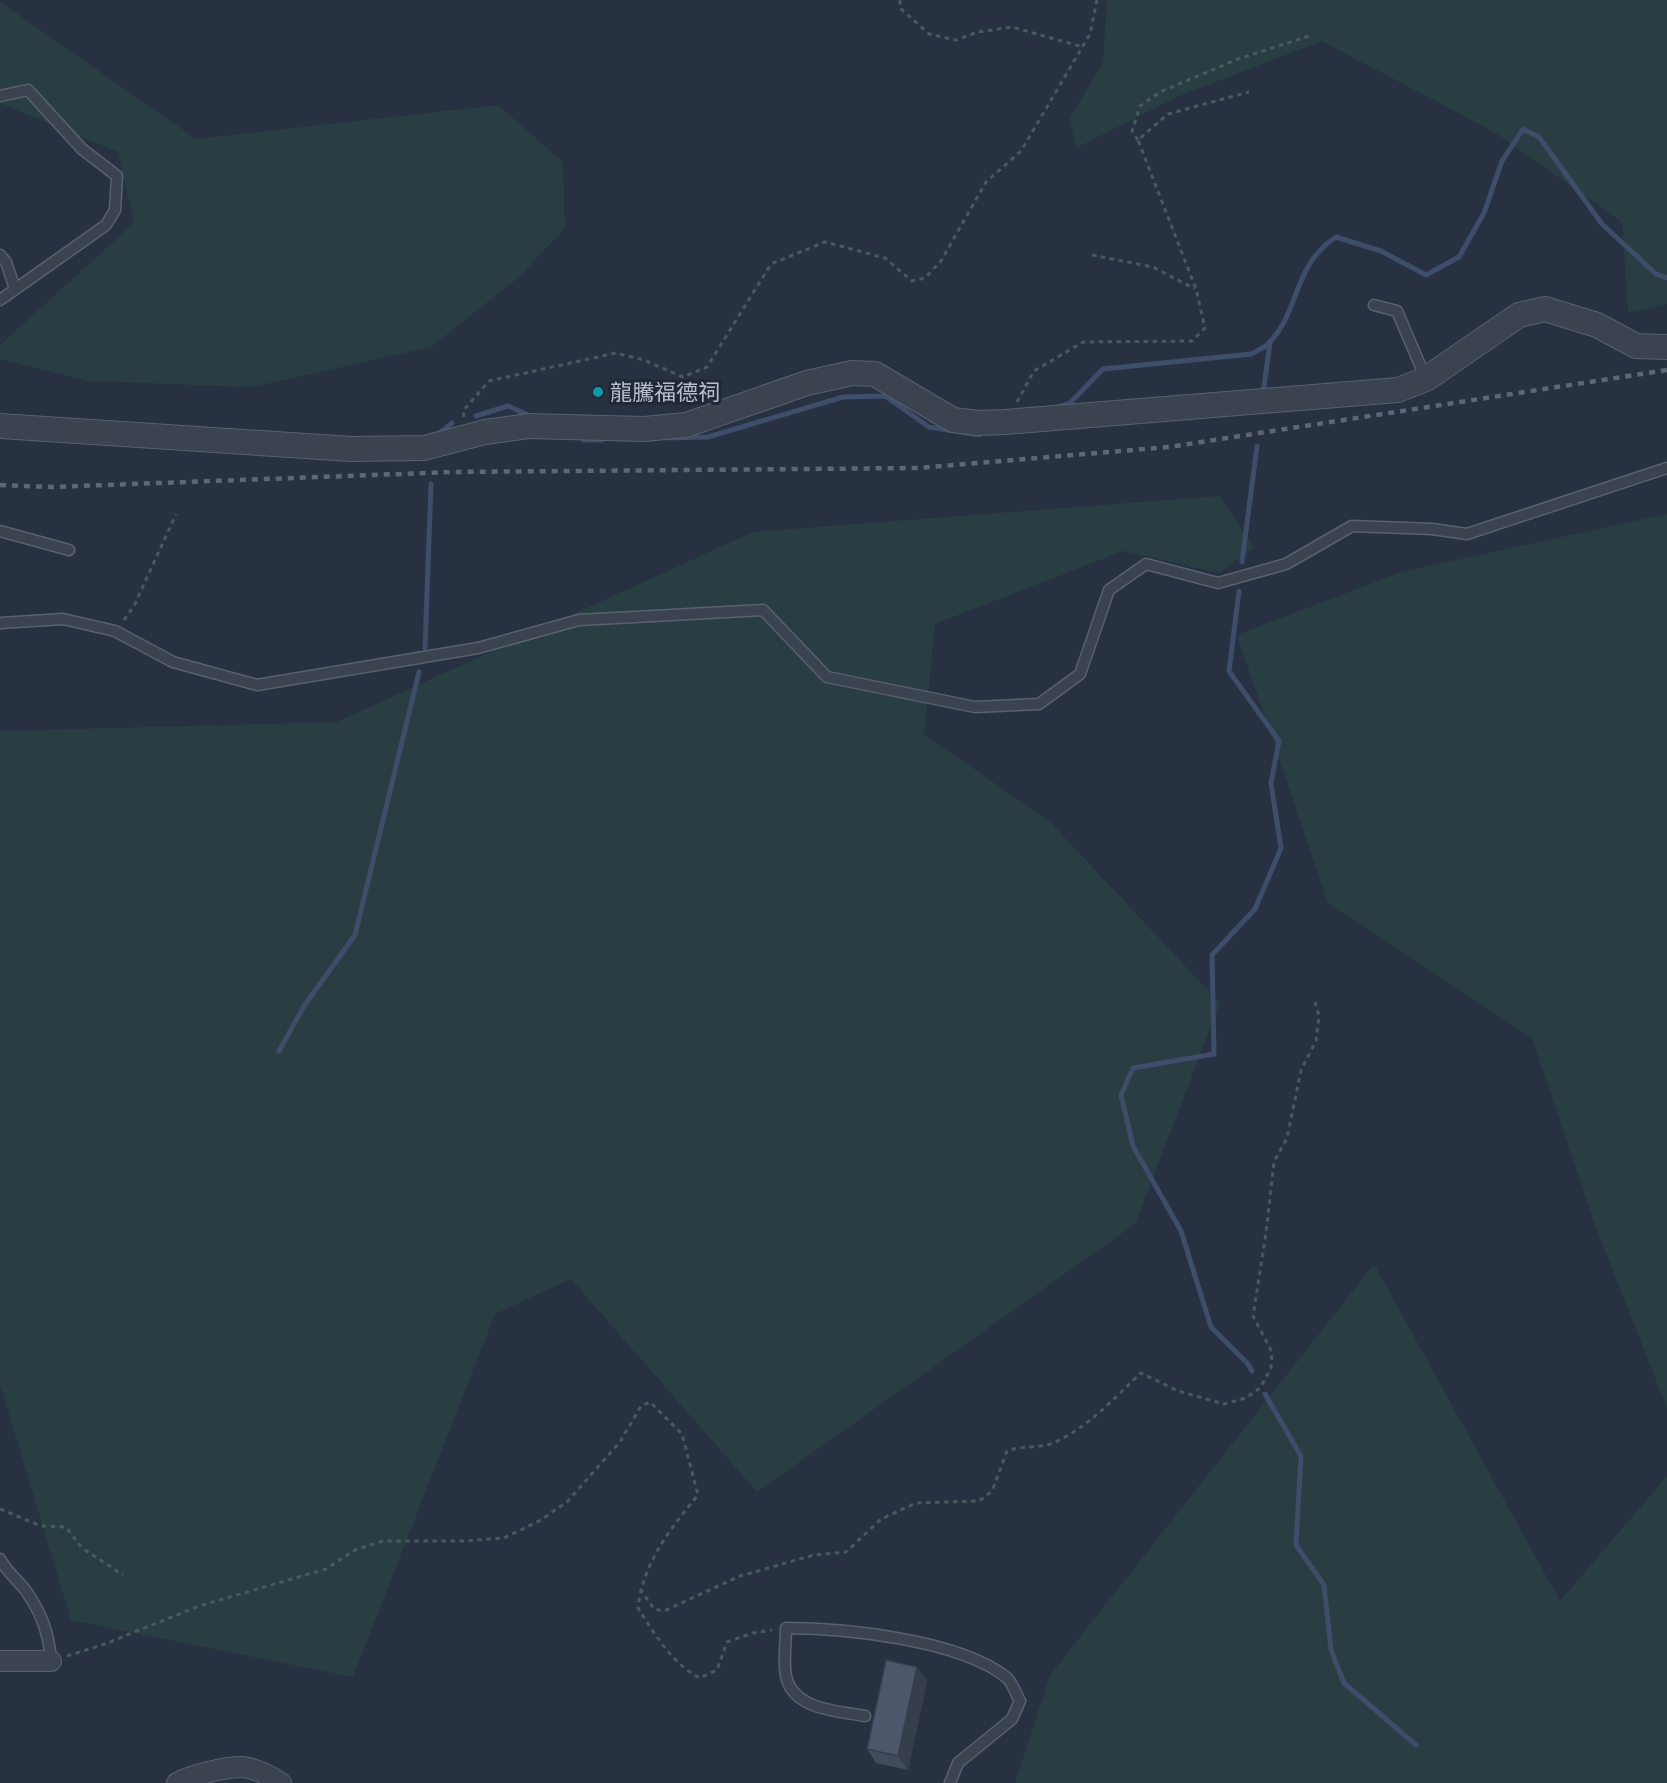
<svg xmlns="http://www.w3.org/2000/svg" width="1667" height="1783" font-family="Figtree,'Noto Sans TC',sans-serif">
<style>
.green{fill:#293e43}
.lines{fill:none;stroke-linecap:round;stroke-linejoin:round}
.stream{stroke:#3e4d6a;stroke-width:5}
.service-casing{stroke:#59616f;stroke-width:13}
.minor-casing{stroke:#59616f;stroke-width:22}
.tertiary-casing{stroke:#59616f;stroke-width:26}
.path{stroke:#475b5f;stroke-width:3;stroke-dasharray:4.5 4.5;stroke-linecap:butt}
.service{stroke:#3b4351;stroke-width:10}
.minor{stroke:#3b4351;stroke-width:20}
.tertiary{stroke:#3b4351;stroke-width:24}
.rail{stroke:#5e6778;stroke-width:4.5;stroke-dasharray:6 6;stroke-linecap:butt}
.wall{fill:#424b5c}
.shaded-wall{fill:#363d4b}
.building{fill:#4d576b;stroke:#363d4b;stroke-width:1.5}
.culture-dot{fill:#0f9aa8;stroke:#202837;stroke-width:2}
.labels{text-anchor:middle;stroke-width:6;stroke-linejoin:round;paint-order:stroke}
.poi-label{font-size:22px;fill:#b8becb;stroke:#202837;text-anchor:start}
</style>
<rect width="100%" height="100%" fill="#273142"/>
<!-- green -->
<g class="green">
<polygon points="1107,0 1667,0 1667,304 1628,313 1622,222 1496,133 1322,41 1179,96 1076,148 1070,117 1103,63"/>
<polygon points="0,2 196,139 498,105 563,162 565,228 519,277 431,347 253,387 87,381 0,359 0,345 134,223 118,152 0,103"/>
<polygon points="1220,496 1254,548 1219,573 1123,551 935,624 924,734 1050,822 1220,1003 1135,1224 757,1492 571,1279 495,1314 353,1677 71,1620 0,1384 0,731 337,722 753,532"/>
<polygon points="1667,514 1667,1408 1593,1220 1532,1038 1328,903 1237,635 1401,572"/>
<polygon points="1374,1264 1560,1601 1667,1476 1667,1783 1015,1783 1050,1675"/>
</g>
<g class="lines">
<!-- stream -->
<g class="stream">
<polyline points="1264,387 1270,342"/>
<path d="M1058,407L1070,403L1103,369L1251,354C1257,351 1266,347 1270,342C1300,310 1293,265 1336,237L1381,251L1426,275L1459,257L1484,213L1502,161L1523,129L1539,137L1602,224L1656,274L1667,278"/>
<polyline points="476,416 508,406 526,414"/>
<polyline points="437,435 452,423"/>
<polyline points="668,438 708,437 843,397 885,396 929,427 979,435"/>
<polyline points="583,440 602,440"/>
<polyline points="1242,562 1257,446"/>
<polyline points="1239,591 1229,671 1279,741 1271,783 1281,848 1255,909 1212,955 1214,1054 1133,1068 1121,1095 1133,1146 1181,1231 1211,1327 1248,1364 1252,1371"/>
<polyline points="425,648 431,484"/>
<polyline points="279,1051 304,1006 355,935 419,672"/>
<polyline points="1265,1394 1301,1456 1296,1545 1324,1585 1331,1650 1344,1683 1416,1745"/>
</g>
<defs>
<g id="service">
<polyline points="0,96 28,90 82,149 117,176 115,210 106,225 0,300"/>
<polyline points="0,255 6,262 15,289"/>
<polyline points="1374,305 1397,311 1426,379"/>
<polyline points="0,531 69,550"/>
<polyline points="0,623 63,619 115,631 173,662 257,685 478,648 579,620 763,610 827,677 975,707 1039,704 1080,674 1109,590 1146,564 1218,583 1286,564 1352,526 1432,529 1467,534 1667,468"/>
<path d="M0,1559C7,1572 18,1580 26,1591C42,1614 49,1634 51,1661"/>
<path d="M865,1716C838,1711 793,1710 786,1676C783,1661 786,1643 786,1628C845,1628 959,1640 1006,1677C1012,1682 1016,1694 1020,1701L1012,1719L958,1763L950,1783"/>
</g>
<g id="minor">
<polyline points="0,1661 51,1661"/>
<path d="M177,1783C192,1775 224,1767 242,1767C256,1768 270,1776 281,1783"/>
</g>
<polyline id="tertiary" points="0,426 351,449 424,448 485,432 528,426 644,429 686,425 807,383 852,373 875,374 953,420 979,423 1005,422 1398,390 1426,379 1519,315 1545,309 1597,325 1636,346 1667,347"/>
</defs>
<!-- service casing -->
<use href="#service" class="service-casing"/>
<!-- minor casing -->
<use href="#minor" class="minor-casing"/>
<!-- tertiary casing -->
<use href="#tertiary" class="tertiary-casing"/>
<!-- path -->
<g class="path">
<polyline points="900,0 900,8 929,34 956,40 978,32 1012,27 1083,47"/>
<polyline points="1138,140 1132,131 1140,106 1160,92 1238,59 1312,35"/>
<polyline points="1092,255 1153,267 1195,289"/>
<polyline points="1017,402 1034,371 1083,342 1192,341 1205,328 1196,289 1138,140 1168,114 1249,92"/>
<polyline points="464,417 463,411 489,381 616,353 644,360 683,377 707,367 771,264 825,242 885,258 912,281 925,278 941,261 986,182 1021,151 1090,34 1097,0"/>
<polyline points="124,620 134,606 176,514"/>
<polyline points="0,1509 41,1526 66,1527 82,1548 123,1575"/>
<path d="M640,1589L654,1609L664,1611L740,1576L814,1555L846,1552L881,1519L916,1503L979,1501L992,1491L1007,1451C1022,1445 1039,1449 1053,1443C1088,1428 1114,1398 1141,1373L1178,1391L1224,1404L1246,1398L1260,1388L1271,1368L1272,1352L1253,1316L1266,1233L1274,1162L1287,1138L1301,1070L1316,1041L1319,1016L1315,1002"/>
<path d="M67,1656L105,1644L199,1606L326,1569L355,1550L383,1541H465L504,1538L539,1521L567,1502L620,1442L641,1406L650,1402L682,1434L698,1495C670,1529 643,1563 638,1608C654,1633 672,1664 700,1678L717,1670L727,1642L753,1633L772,1630"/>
</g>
<!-- service -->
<use href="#service" class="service"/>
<!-- minor -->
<use href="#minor" class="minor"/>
<!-- tertiary -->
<use href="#tertiary" class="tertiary"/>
<!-- rail -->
<polyline class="rail" points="0,485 52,487 453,472 919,468 1169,447 1667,370"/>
</g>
<!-- wall -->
<polygon class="wall" points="917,1667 927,1681 908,1770 876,1763 867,1749"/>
<!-- shaded-wall -->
<polygon class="shaded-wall" points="917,1667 927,1681 908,1770 898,1756"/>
<!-- building -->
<polygon class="building" points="886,1660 917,1667 898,1756 867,1749"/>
<!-- markers -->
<circle class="culture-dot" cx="598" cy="392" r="6"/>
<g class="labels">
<!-- poi labels -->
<g class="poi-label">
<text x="610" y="400">龍騰福德祠</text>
</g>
</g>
</svg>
